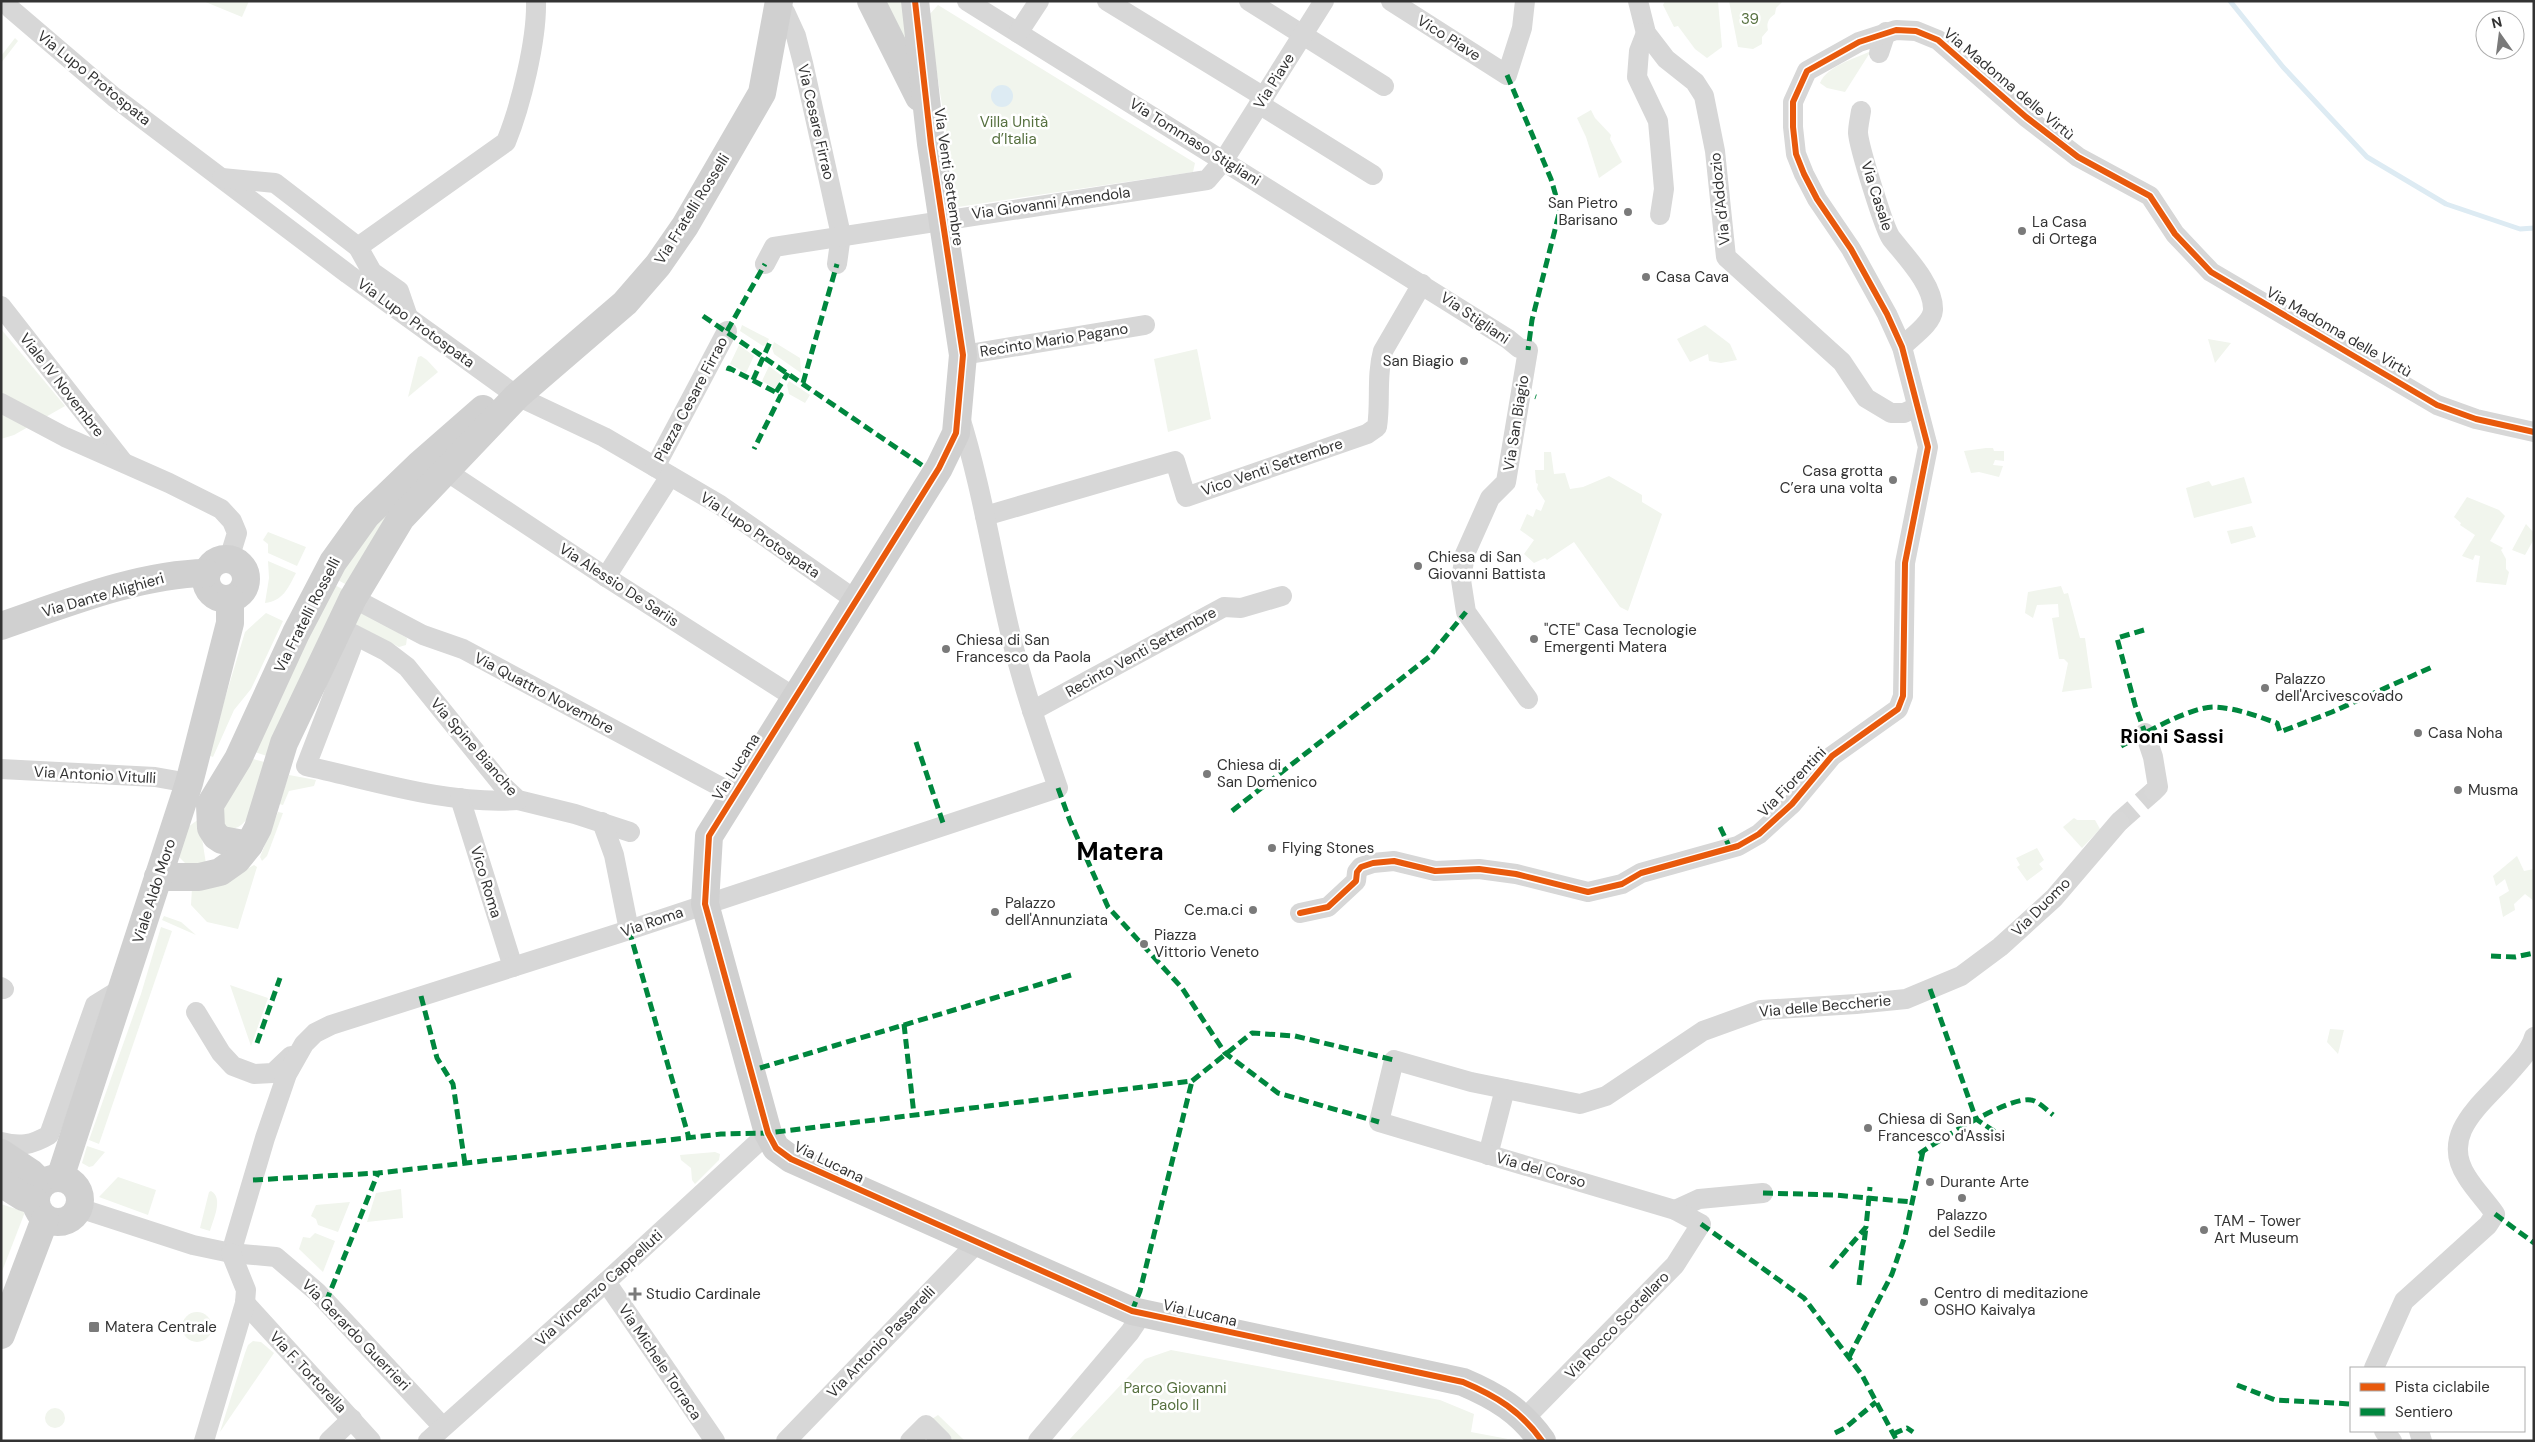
<svg xmlns="http://www.w3.org/2000/svg" width="2535" height="1442" font-family="'DM Sans',sans-serif">
<style>
.green{fill:#f1f5ed}
.water{fill:#ddebf3}
.lines{fill:none;stroke-linecap:round;stroke-linejoin:round}
.stream{stroke:#ddebf3;stroke-width:5}
.street-tunnel{stroke:#d6d6d6;stroke-width:20;stroke-dasharray:20 10;stroke-linecap:butt}
.street{stroke:#d7d7d7;stroke-width:20}
.secondary{stroke:#d0d0d0;stroke-width:28}
.quiet{stroke:#00873e;stroke-width:5;stroke-dasharray:10 5;stroke-linecap:butt}
.cycleway-casing{stroke:#fff;stroke-width:9}
.cycleway{stroke:#e8590c;stroke-width:6}
.poi-dot{fill:#7a7a7a;stroke:#fff;stroke-width:2}
.labels{text-anchor:middle;stroke-width:5;stroke-linejoin:round;paint-order:stroke}
.park-label{font-size:15px;fill:#56703f;stroke:#fff}
.street-label{font-size:15px;fill:#333;stroke:#fff}
.poi-label{font-size:15px;fill:#333;stroke:#fff;text-anchor:start}
.district-label{font-size:20px;font-weight:bold;fill:#000;stroke:#fff}
.town-label{font-size:25px;font-weight:bold;fill:#000;stroke:#fff}
</style>
<rect width="100%" height="100%" fill="#fff"/>
<!-- green -->
<g class="green">
<polygon points="203,1 249,1 242,17"/>
<polygon points="877,1 903,1 915,64"/>
<polygon points="1665,1 1718,1 1722,47 1707,58 1695,49 1678,26 1674,27 1663,5"/>
<path d="M1729,1H1783L1776,8L1775,14C1769,18 1766,23 1768,30L1762,37V44L1753,49L1738,47Z"/>
<polygon points="938,5 1195,163 1193,172 958,207 928,16"/>
<polygon points="15,38 18,41 1,63 1,56"/>
<path d="M1871,51L1845,92L1827,88L1820,83C1827,66 1854,59 1871,51Z"/>
<polygon points="1591,110 1595,118 1611,135 1610,139 1622,162 1599,178 1586,137 1577,118"/>
<polygon points="742,325 769,339 766,345 763,346 740,331"/>
<polygon points="1705,325 1730,344 1737,360 1721,363 1709,361 1708,354 1690,362 1677,339"/>
<polygon points="1,329 65,406 14,435 1,439"/>
<polygon points="2208,339 2231,343 2215,363"/>
<polygon points="774,342 800,358 801,373 774,354 772,348"/>
<polygon points="739,345 754,356 746,373 730,364"/>
<polygon points="1197,349 1211,419 1168,432 1154,359"/>
<polygon points="421,356 427,360 438,372 408,397 418,357"/>
<polygon points="769,366 782,376 776,389 762,381"/>
<polygon points="789,381 810,395 805,403 789,394 787,385"/>
<polygon points="1986,448 1993,448 1994,451 2004,451 2004,461 1995,460 1993,465 2003,466 1999,477 1979,472 1971,473 1964,451"/>
<polygon points="1544,452 1551,452 1554,474 1565,473 1570,489 1583,487 1609,476 1642,495 1642,502 1662,514 1628,611 1620,607 1574,542 1547,560 1545,558 1534,563 1524,554 1534,540 1520,530 1527,514 1533,517 1536,509 1541,511 1545,501 1537,489 1538,484 1536,483 1535,470 1544,470"/>
<polygon points="417,475 349,586 334,578"/>
<polygon points="2244,477 2252,503 2194,518 2186,488 2209,481 2212,486"/>
<polygon points="2467,497 2499,510 2505,516 2490,541 2503,548 2501,550 2506,559 2506,569 2509,572 2506,585 2476,582 2480,556 2475,555 2473,560 2462,556 2475,535 2460,525 2461,523 2454,517"/>
<polygon points="2526,524 2534,533 2534,539 2525,555 2512,550"/>
<polygon points="2252,526 2256,537 2231,544 2227,531"/>
<polygon points="268,532 306,547 297,566 268,553 268,544 263,540"/>
<path d="M268,561L296,573C288,588 283,601 265,603L269,578Z"/>
<polygon points="331,583 346,591 270,757 249,750"/>
<polygon points="2061,586 2064,594 2068,593 2080,638 2085,638 2092,688 2062,692 2068,663 2064,659 2059,659 2052,618 2059,617 2058,604 2037,605 2033,618 2025,613 2028,592"/>
<polygon points="363,612 407,638 406,645 399,647 356,625 355,621 359,613"/>
<polygon points="266,613 283,621 251,689 234,710 213,757 208,755 245,632"/>
<path d="M246,757L268,763C261,783 253,837 223,828L220,813Z"/>
<polygon points="289,775 316,780 314,786 289,791 283,805 279,804"/>
<polygon points="278,812 283,813 267,856 262,861 260,857"/>
<polygon points="2074,818 2077,820 2095,820 2100,829 2082,848 2063,827"/>
<polygon points="199,819 206,864 186,864 179,857 188,827"/>
<polygon points="2037,848 2044,860 2039,864 2043,869 2027,881 2017,867 2020,865 2016,858"/>
<polygon points="2517,856 2524,871 2534,869 2534,901 2525,894 2514,904 2515,910 2503,917 2499,897 2509,891 2505,879 2496,886 2493,876"/>
<polygon points="254,865 257,867 238,929 207,922 191,905 192,888 224,882"/>
<polygon points="164,916 181,922 196,935 162,920"/>
<polygon points="161,927 172,931 99,1144 89,1140 141,994"/>
<polygon points="230,985 268,998 251,1046"/>
<polygon points="2330,1029 2344,1030 2338,1054 2327,1042"/>
<polygon points="87,1146 105,1152 93,1166 89,1167 82,1163"/>
<polygon points="715,1152 720,1154 719,1160 695,1184 692,1180 691,1168 681,1160 680,1155"/>
<polygon points="118,1177 156,1190 148,1215 99,1197"/>
<polygon points="401,1189 403,1218 367,1222 376,1193"/>
<path d="M211,1191C224,1198 213,1220 210,1231L200,1228L209,1192Z"/>
<polygon points="350,1202 338,1232 318,1225 316,1219 311,1216 316,1205"/>
<polygon points="1,1204 25,1212 1,1274"/>
<polygon points="315,1233 335,1241 323,1272 299,1249 303,1237 310,1238"/>
<circle cx="197" cy="1327" r="15"/>
<polygon points="253,1341 261,1342 274,1353 220,1432 245,1353 248,1345"/>
<polygon points="1171,1350 1440,1400 1474,1414 1471,1432 1508,1439 1068,1441 1145,1359"/>
<circle cx="55" cy="1418" r="10"/>
<polygon points="938,1415 965,1441 954,1441 932,1419"/>
</g>
<!-- water -->
<circle class="water" cx="1002" cy="96" r="11"/>
<g class="lines">
<!-- stream -->
<polyline class="stream" points="2230,1 2283,67 2367,157 2446,204 2520,229 2534,228"/>
<!-- street-tunnel -->
<polyline class="street-tunnel" points="2119,822 2154,791"/>
<!-- street -->
<g class="street">
<polyline points="5,1 11,9 114,97 348,274 517,396 604,437 720,505 857,601"/>
<polyline points="967,1 1508,339 1519,348 1528,350 1506,482 1490,498 1465,554 1461,580 1466,612 1528,699"/>
<polyline points="1107,1 1264,97"/>
<polyline points="1249,1 1384,86"/>
<polyline points="1391,1 1507,75 1522,28 1525,1"/>
<polyline points="1638,1 1646,33 1666,59 1695,82 1704,96 1715,151 1726,257 1842,362 1866,398 1891,413 1904,413 1917,407"/>
<polyline points="785,12 796,36 803,63 841,235 837,264"/>
<polyline points="1018,33 1039,1"/>
<polyline points="1646,33 1639,51 1637,77 1658,121 1664,189 1660,215"/>
<polyline points="1879,53 1886,32"/>
<polyline points="1259,104 1373,175"/>
<path d="M1861,111C1860,118 1858,126 1858,133C1859,147 1884,228 1891,238C1905,256 1934,285 1933,310C1932,324 1911,337 1902,347"/>
<polyline points="222,178 275,183 358,247 372,272 399,291 408,317"/>
<path d="M358,247L506,142C521,105 537,40 536,1"/>
<polyline points="765,264 774,247 1207,180 1224,160 1324,1"/>
<polyline points="1,306 123,462"/>
<polyline points="963,355 1145,325"/>
<polyline points="1,403 65,437 169,483 221,509 232,521 237,533 229,559"/>
<polyline points="655,467 727,331"/>
<polyline points="446,471 606,577 794,697"/>
<path d="M985,516L1175,461L1186,497L1367,434L1377,427C1381,402 1376,376 1383,351L1422,284"/>
<polyline points="606,577 670,476"/>
<polyline points="353,598 423,635 463,649 734,794"/>
<polyline points="339,627 386,651 407,667 504,787 518,800 575,814 630,832"/>
<path d="M351,649L306,766C375,781 447,805 518,800"/>
<polyline points="1032,711 1224,607 1241,608 1282,596"/>
<polyline points="2145,733 2153,757 2158,787 2154,791"/>
<polyline points="1,769 155,777 189,783"/>
<polyline points="460,798 513,967"/>
<polyline points="602,822 614,855 629,930"/>
<polyline points="1300,913 1328,907 1356,881 1357,872 1361,867 1373,863 1394,861 1435,871 1479,869 1516,874 1588,892 1622,884 1641,873 1738,846 1759,834 1792,804 1832,756 1898,709 1903,696 1905,563 1928,447 1902,347 1887,314 1851,249 1817,199 1804,174 1796,154 1793,127 1793,102 1807,71 1859,42 1896,30 1916,31 1938,40 2026,117 2078,157 2150,196 2175,234 2211,272 2437,405 2476,419 2534,432"/>
<polyline points="1,987 4,989"/>
<polyline points="196,1012 221,1053 233,1066 254,1074 273,1073 291,1056"/>
<path d="M1,1142C20,1147 32,1145 49,1135L95,1005L121,989"/>
<polyline points="1488,1155 1505,1089"/>
<polyline points="79,1208 193,1245 231,1253 276,1257 317,1292 443,1427"/>
<polyline points="1675,1210 1699,1199 1763,1193"/>
<path d="M231,1253L265,1138L287,1074L304,1044L315,1033L331,1025L629,930L1058,788C1041,738 1023,687 1011,636C993,562 982,487 959,414"/>
<polyline points="606,1282 715,1441"/>
<polyline points="245,1303 371,1441"/>
<path d="M2374,1368L2404,1301L2488,1225L2495,1214C2486,1201 2475,1190 2467,1177C2438,1133 2484,1103 2510,1072C2519,1062 2530,1051 2534,1037"/>
<polyline points="1525,1418 1675,1265 1701,1224 1675,1210 1379,1122 1394,1060 1471,1082 1580,1104 1606,1096 1703,1031 1761,1010 1856,1004 1906,999 1961,976 2000,947 2054,898 2119,822"/>
<polyline points="2384,1431 2392,1441"/>
<polyline points="2419,1431 2422,1441"/>
<polyline points="204,1441 245,1303 246,1290 231,1253"/>
<polyline points="329,1441 352,1419"/>
<polyline points="428,1441 606,1282 768,1133"/>
<polyline points="786,1441 977,1243"/>
<polyline points="910,1441 926,1425 942,1441"/>
<polyline points="1038,1441 1130,1332 1142,1314"/>
</g>
<!-- secondary -->
<g class="secondary">
<polyline points="871,1 919,97"/>
<path d="M915,1L931,144L963,355L956,433L939,468L709,836L705,904L768,1133L776,1148L791,1159L1132,1311L1463,1382C1496,1396 1521,1411 1542,1441"/>
<circle cx="226" cy="579" r="20"/>
<path d="M1,626C65,604 139,574 206,573"/>
<polyline points="249,845 222,840 216,836 211,828 210,805 238,759 296,633 333,562 366,516 419,465 483,409"/>
<polyline points="158,877 199,877 220,872 237,860 249,845 258,828 284,743 353,598 401,518 517,396 625,303 658,265 685,226 762,93 779,1"/>
<polyline points="1,1153 31,1173 42,1184"/>
<circle cx="58" cy="1200" r="22"/>
<polyline points="60,1178 189,783 230,623 230,599"/>
<polyline points="1,1183 23,1197 35,1201"/>
<polyline points="1,1335 45,1219"/>
</g>
<!-- quiet -->
<g class="quiet">
<polyline points="1507,75 1551,179 1560,210 1532,320 1528,350"/>
<polyline points="703,316 926,468"/>
<polyline points="727,331 765,264"/>
<polyline points="728,371 729,368 781,395 754,449"/>
<polyline points="753,380 771,340"/>
<polyline points="803,383 837,264"/>
<polyline points="776,392 788,373"/>
<polyline points="1521,392 1536,397"/>
<polyline points="2144,630 2117,638 2135,705 2145,733"/>
<polyline points="916,742 944,826"/>
<path d="M2121,746C2143,734 2190,707 2214,707C2236,708 2257,716 2277,723L2280,732L2332,712L2432,667"/>
<polyline points="1058,788 1070,821 1108,907 1182,988 1225,1053 1278,1093 1379,1122"/>
<polyline points="1232,811 1429,657 1466,612"/>
<polyline points="1720,827 1730,848"/>
<polyline points="629,930 689,1138"/>
<polyline points="2491,956 2515,957 2534,953"/>
<polyline points="1930,989 1976,1119 2001,1136"/>
<polyline points="421,996 437,1058 453,1084 465,1164"/>
<polyline points="904,1024 914,1115"/>
<polyline points="257,1043 280,978"/>
<polyline points="760,1068 1071,975"/>
<polyline points="1192,1081 1252,1033 1295,1036 1394,1060"/>
<path d="M1919,1154C1939,1140 2009,1096 2031,1100C2038,1101 2047,1110 2053,1115"/>
<polyline points="253,1180 378,1173 721,1134 768,1133 1192,1081"/>
<polyline points="1763,1193 1835,1195 1912,1202"/>
<polyline points="2495,1214 2534,1243"/>
<polyline points="1701,1224 1804,1298 1862,1375 1897,1441"/>
<polyline points="1831,1268 1866,1227 1870,1187"/>
<polyline points="1859,1285 1866,1227"/>
<polyline points="326,1302 378,1173"/>
<polyline points="1132,1311 1140,1291 1192,1081"/>
<polyline points="1849,1357 1892,1274 1905,1236 1923,1151"/>
<polyline points="2237,1385 2275,1400 2351,1404"/>
<polyline points="1835,1433 1845,1428 1876,1402"/>
<polyline points="1893,1434 1907,1428 1913,1432"/>
</g>
<defs>
<g id="cycleway">
<path d="M915,1L931,144L963,355L956,433L939,468L709,836L705,904L768,1133L776,1148L791,1159L1132,1311L1463,1382C1496,1396 1521,1411 1542,1441"/>
<polyline points="1300,913 1328,907 1356,881 1357,872 1361,867 1373,863 1394,861 1435,871 1479,869 1516,874 1588,892 1622,884 1641,873 1738,846 1759,834 1792,804 1832,756 1898,709 1903,696 1905,563 1928,447 1902,347 1887,314 1851,249 1817,199 1804,174 1796,154 1793,127 1793,102 1807,71 1859,42 1896,30 1916,31 1938,40 2026,117 2078,157 2150,196 2175,234 2211,272 2437,405 2476,419 2534,432"/>
</g>
</defs>
<!-- cycleway casing -->
<use href="#cycleway" class="cycleway-casing"/>
<!-- cycleway -->
<use href="#cycleway" class="cycleway"/>
</g>
<!-- markers -->
<g class="poi-dot">
<circle cx="1628" cy="212" r="5"/>
<circle cx="2022" cy="231" r="5"/>
<circle cx="1646" cy="277" r="5"/>
<circle cx="1464" cy="361" r="5"/>
<circle cx="1893" cy="480" r="5"/>
<circle cx="1418" cy="566" r="5"/>
<circle cx="1534" cy="639" r="5"/>
<circle cx="946" cy="649" r="5"/>
<circle cx="2265" cy="688" r="5"/>
<circle cx="2418" cy="733" r="5"/>
<circle cx="1207" cy="774" r="5"/>
<circle cx="2458" cy="790" r="5"/>
<circle cx="1272" cy="848" r="5"/>
<circle cx="1253" cy="910" r="5"/>
<circle cx="995" cy="912" r="5"/>
<circle cx="1144" cy="944" r="5"/>
<circle cx="1868" cy="1128" r="5"/>
<circle cx="1930" cy="1182" r="5"/>
<circle cx="1962" cy="1198" r="5"/>
<circle cx="2204" cy="1230" r="5"/>
<path d="M632.5 1286.5h5v5h5v5h-5v5h-5v-5h-5v-5h5z"/>
<circle cx="1924" cy="1302" r="5"/>
<rect x="88" y="1321" width="12" height="12" rx="2.5"/>
</g>
<g class="labels">
<!-- park labels -->
<g class="park-label">
<text x="1750" y="24">39</text>
<text x="1014" y="127">Villa Unità<tspan x="1014" dy="17">d’Italia</tspan></text>
<text x="1175" y="1393">Parco Giovanni<tspan x="1175" dy="17">Paolo II</tspan></text>
</g>
<!-- street labels -->
<g class="street-label">
<text transform="translate(1449 38) rotate(32)" y="5">Vico Piave</text>
<text transform="translate(94 78) rotate(39)" y="5">Via Lupo Protospata</text>
<text transform="translate(1274 81) rotate(-58)" y="5">Via Piave</text>
<text transform="translate(2009 84) rotate(40)" y="5">Via Madonna delle Virtù</text>
<text transform="translate(816 122) rotate(77)" y="5">Via Cesare Firrao</text>
<text transform="translate(1195 142) rotate(32)" y="5">Via Tommaso Stigliani</text>
<text transform="translate(949 177) rotate(82)" y="5">Via Venti Settembre</text>
<text transform="translate(1877 196) rotate(72)" y="5">Via Casale</text>
<text transform="translate(1720 199) rotate(-96)" y="5">Via d'Addozio</text>
<text transform="translate(1051 203) rotate(-8)" y="5">Via Giovanni Amendola</text>
<text transform="translate(692 209) rotate(-58)" y="5">Via Fratelli Rosselli</text>
<text transform="translate(1475 318) rotate(34)" y="5">Via Stigliani</text>
<text transform="translate(416 323) rotate(36)" y="5">Via Lupo Protospata</text>
<text transform="translate(2339 332) rotate(30)" y="5">Via Madonna delle Virtù</text>
<text transform="translate(1054 340) rotate(-9)" y="5">Recinto Mario Pagano</text>
<text transform="translate(62 385) rotate(52)" y="5">Viale IV Novembre</text>
<text transform="translate(691 399) rotate(-62)" y="5">Piazza Cesare Firrao</text>
<text transform="translate(1516 423) rotate(-81)" y="5">Via San Biagio</text>
<text transform="translate(1272 467) rotate(-19)" y="5">Vico Venti Settembre</text>
<text transform="translate(760 535) rotate(34)" y="5">Via Lupo Protospata</text>
<text transform="translate(619 585) rotate(33)" y="5">Via Alessio De Sariis</text>
<text transform="translate(103 595) rotate(-16)" y="5">Via Dante Alighieri</text>
<text transform="translate(307 615) rotate(-63)" y="5">Via Fratelli Rosselli</text>
<text transform="translate(1141 652) rotate(-29)" y="5">Recinto Venti Settembre</text>
<text transform="translate(544 693) rotate(28)" y="5">Via Quattro Novembre</text>
<text transform="translate(474 747) rotate(49)" y="5">Via Spine Bianche</text>
<text transform="translate(736 767) rotate(-58)" y="5">Via Lucana</text>
<text transform="translate(95 775) rotate(3)" y="5">Via Antonio Vitulli</text>
<text transform="translate(1792 782) rotate(-46)" y="5">Via Fiorentini</text>
<text transform="translate(486 882) rotate(73)" y="5">Vico Roma</text>
<text transform="translate(154 891) rotate(-72)" y="5">Viale Aldo Moro</text>
<text transform="translate(2041 907) rotate(-45)" y="5">Via Duomo</text>
<text transform="translate(652 922) rotate(-19)" y="5">Via Roma</text>
<text transform="translate(1825 1006) rotate(-5)" y="5">Via delle Beccherie</text>
<text transform="translate(829 1162) rotate(26)" y="5">Via Lucana</text>
<text transform="translate(1541 1170) rotate(16)" y="5">Via del Corso</text>
<text transform="translate(599 1288) rotate(-42)" y="5">Via Vincenzo Cappelluti</text>
<text transform="translate(1200 1313) rotate(13)" y="5">Via Lucana</text>
<text transform="translate(1617 1325) rotate(-46)" y="5">Via Rocco Scotellaro</text>
<text transform="translate(356 1335) rotate(46)" y="5">Via Gerardo Guerrieri</text>
<text transform="translate(881 1342) rotate(-46)" y="5">Via Antonio Passarelli</text>
<text transform="translate(660 1362) rotate(56)" y="5">Via Michele Torraca</text>
<text transform="translate(308 1372) rotate(47)" y="5">Via F. Tortorella</text>
</g>
<!-- poi labels -->
<g class="poi-label">
<text x="1618" y="208" text-anchor="end">San Pietro<tspan x="1618" dy="17">Barisano</tspan></text>
<text x="2032" y="227">La Casa<tspan x="2032" dy="17">di Ortega</tspan></text>
<text x="1656" y="282">Casa Cava</text>
<text x="1454" y="366" text-anchor="end">San Biagio</text>
<text x="1883" y="476" text-anchor="end">Casa grotta<tspan x="1883" dy="17">C’era una volta</tspan></text>
<text x="1428" y="562">Chiesa di San<tspan x="1428" dy="17">Giovanni Battista</tspan></text>
<text x="1544" y="635">"CTE" Casa Tecnologie<tspan x="1544" dy="17">Emergenti Matera</tspan></text>
<text x="956" y="645">Chiesa di San<tspan x="956" dy="17">Francesco da Paola</tspan></text>
<text x="2275" y="684">Palazzo<tspan x="2275" dy="17">dell'Arcivescovado</tspan></text>
<text x="2428" y="738">Casa Noha</text>
<text x="1217" y="770">Chiesa di<tspan x="1217" dy="17">San Domenico</tspan></text>
<text x="2468" y="795">Musma</text>
<text x="1282" y="853">Flying Stones</text>
<text x="1005" y="908">Palazzo<tspan x="1005" dy="17">dell'Annunziata</tspan></text>
<text x="1243" y="915" text-anchor="end">Ce.ma.ci</text>
<text x="1154" y="940">Piazza<tspan x="1154" dy="17">Vittorio Veneto</tspan></text>
<text x="1878" y="1124">Chiesa di San<tspan x="1878" dy="17">Francesco d'Assisi</tspan></text>
<text x="1940" y="1187">Durante Arte</text>
<text x="1962" y="1220" text-anchor="middle">Palazzo<tspan x="1962" dy="17">del Sedile</tspan></text>
<text x="2214" y="1226">TAM - Tower<tspan x="2214" dy="17">Art Museum</tspan></text>
<text x="1934" y="1298">Centro di meditazione<tspan x="1934" dy="17">OSHO Kaivalya</tspan></text>
<text x="646" y="1299">Studio Cardinale</text>
<text x="105" y="1332">Matera Centrale</text>
</g>
<!-- district labels -->
<g class="district-label">
<text x="2172" y="743">Rioni Sassi</text>
</g>
<!-- town labels -->
<g class="town-label">
<text x="1120" y="860">Matera</text>
</g>
</g>
<!-- border -->
<rect width="2535" height="1442" fill="none" stroke="#333333" stroke-width="5"/>
<!-- legend -->
<rect x="2350" y="1367" width="175" height="65" fill="#ffffff" stroke="#adadad"/>
<rect x="2360" y="1383" width="25" height="8" fill="#e8590c" stroke="#adadad"/>
<text x="2395" y="1392" font-size="15" fill="#333333">Pista ciclabile</text>
<rect x="2360" y="1408" width="25" height="8" fill="#00873e" stroke="#adadad"/>
<text x="2395" y="1417" font-size="15" fill="#333333">Sentiero</text>
<!-- north arrow -->
<g transform="translate(2500 35) rotate(346)"><circle r="24" fill="#ffffff" stroke="#adadad"/>
<path d="M0-4L9 19L0 12L-9 19Z" fill="#7a7a7a"/>
<text y="-8" font-size="14" font-weight="bold" text-anchor="middle" fill="#333333">N</text>
</g>
</svg>
